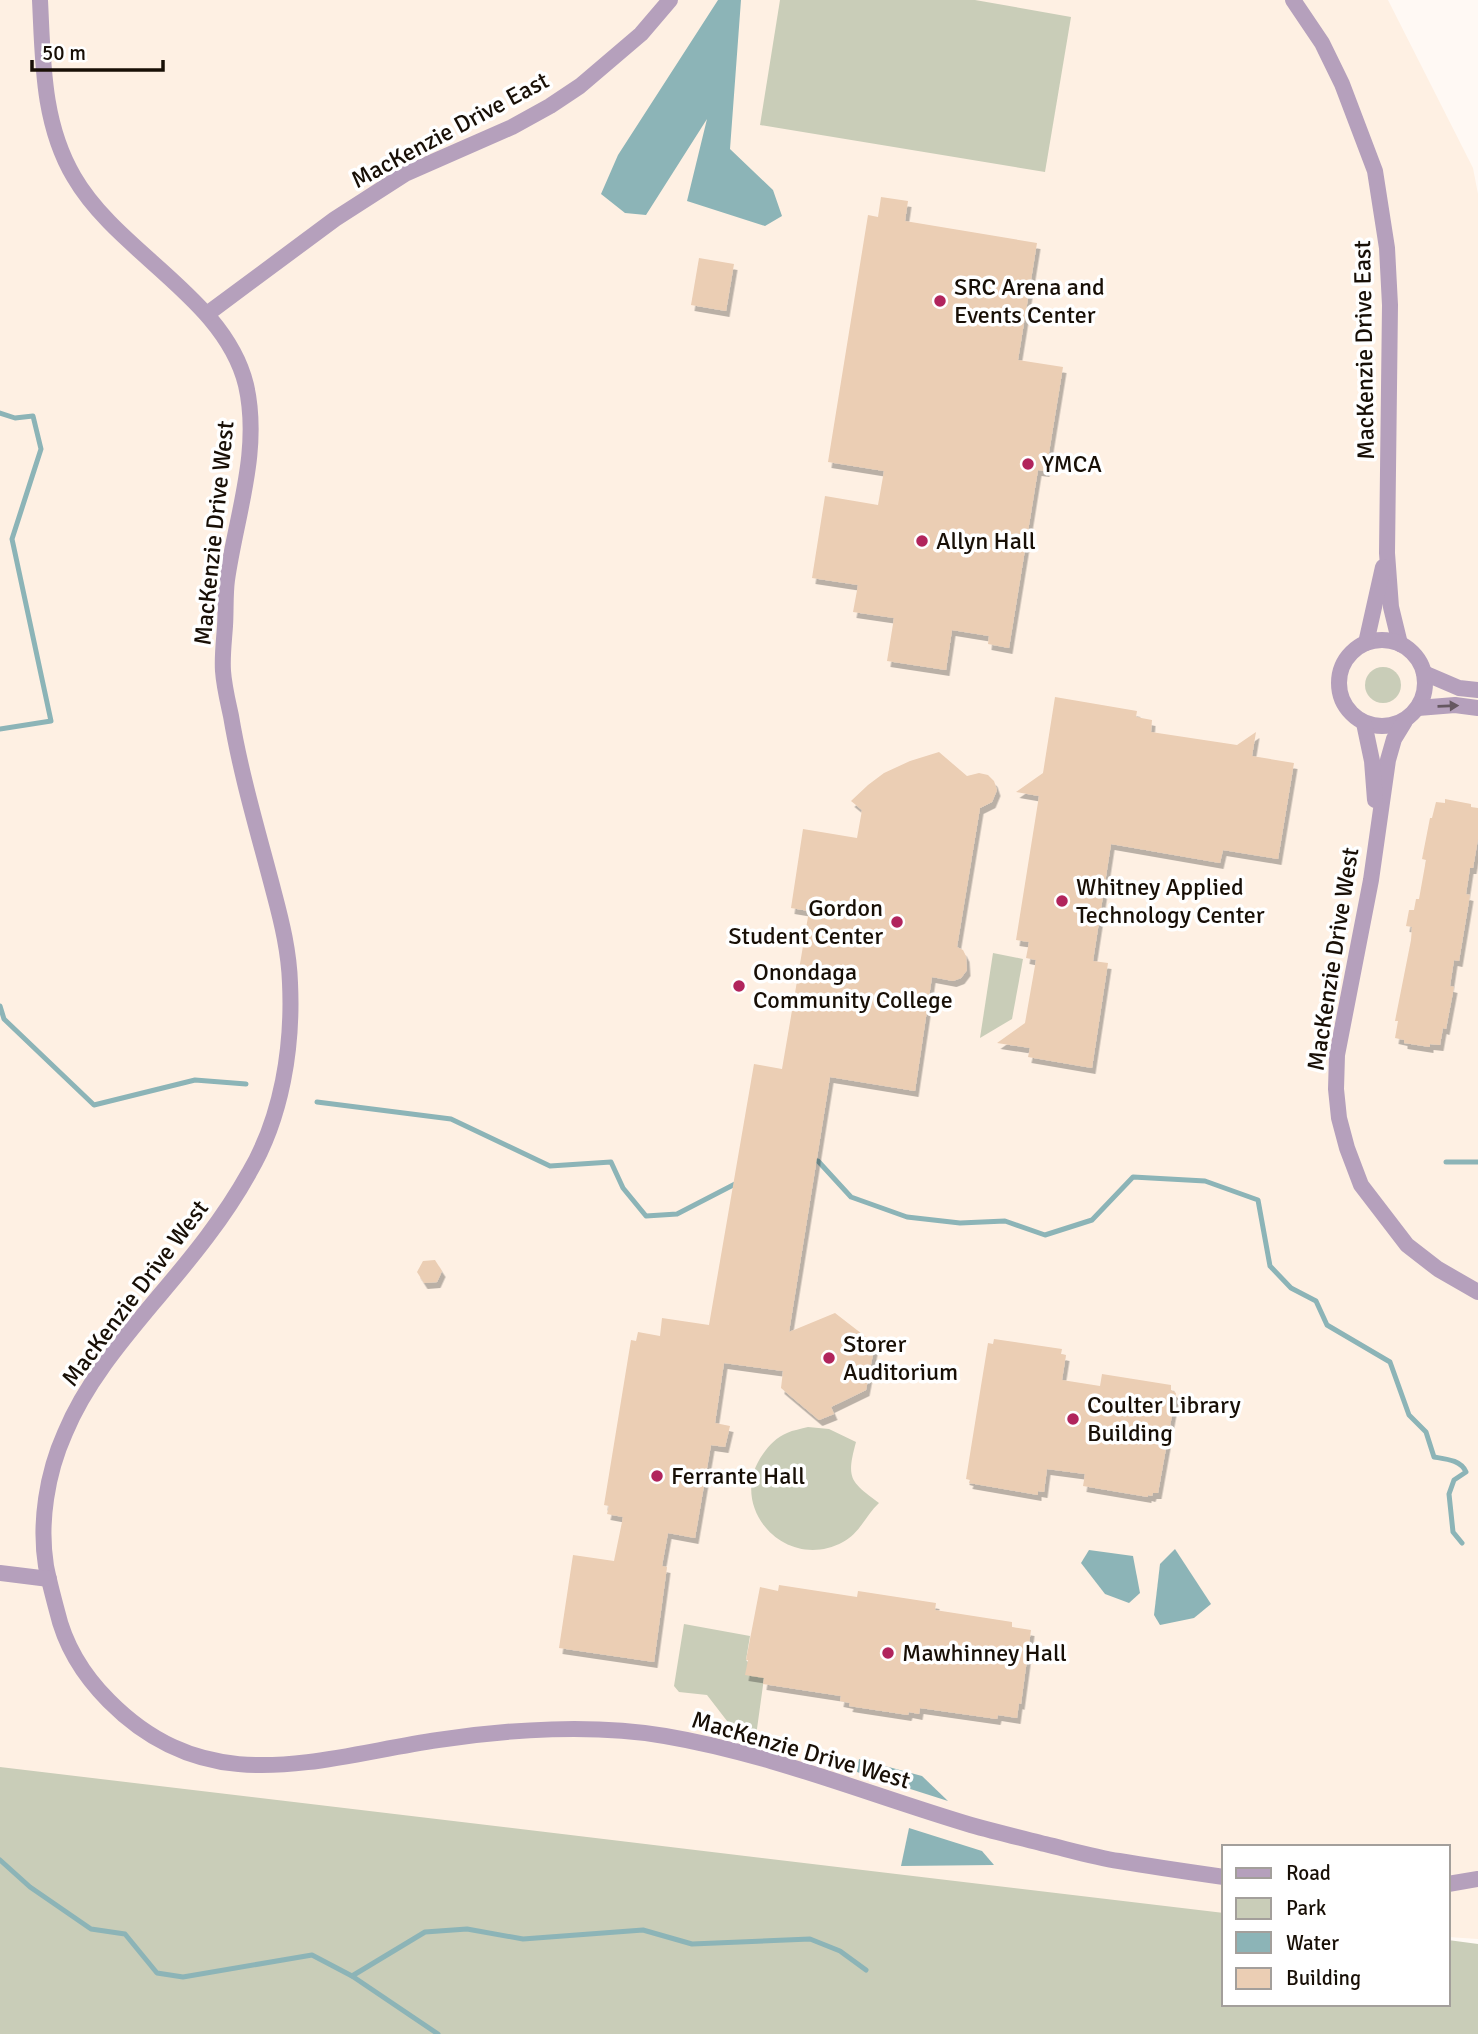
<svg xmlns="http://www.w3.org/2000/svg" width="1478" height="2034" font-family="Signika,sans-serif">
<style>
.built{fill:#fef0e3}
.green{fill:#c9cdb8}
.water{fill:#8cb4b7}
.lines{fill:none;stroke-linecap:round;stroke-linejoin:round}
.stream{stroke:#8cb4b7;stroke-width:5}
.building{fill:#ebceb4;filter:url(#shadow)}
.street{stroke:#b5a0bc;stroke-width:16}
.oneway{fill:#665861}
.poi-dot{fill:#b1245c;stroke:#fff;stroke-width:2.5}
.labels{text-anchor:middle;stroke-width:7;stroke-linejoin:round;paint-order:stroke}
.street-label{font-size:24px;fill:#180f06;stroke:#fff}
.poi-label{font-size:24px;fill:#180f06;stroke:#fff;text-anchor:start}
</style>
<defs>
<filter id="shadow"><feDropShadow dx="3.5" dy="6" stdDeviation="0" flood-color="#0004"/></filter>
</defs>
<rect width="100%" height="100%" fill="#fff9f4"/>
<!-- built -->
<polygon class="built" points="0,0 1388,0 1473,168 1478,194 1478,1939 1448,1937 1448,1847 1224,1847 1224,1918 0,1779"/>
<!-- green -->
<g class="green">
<polygon points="780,0 975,0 1071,17 1045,172 760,125"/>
<circle cx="1383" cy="685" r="18"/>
<polygon points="993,953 1023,959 1012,1019 980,1038"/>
<path d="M808,1427L829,1429L856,1442C846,1479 850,1481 879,1503C866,1515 860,1533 843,1542C786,1573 725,1507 763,1454C769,1445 777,1437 787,1433C793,1430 801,1429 808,1427Z"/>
<polygon points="684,1624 750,1636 746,1660 764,1678 756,1736 734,1730 707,1695 679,1692 674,1686"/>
<polygon points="0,1767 1224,1913 1224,2004 1448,2004 1448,1940 1478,1944 1478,2034 0,2034"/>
</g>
<!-- water -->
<g class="water">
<polygon points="718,0 741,0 730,149 773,190 782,216 765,226 687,201 707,119 646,215 625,213 601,194 618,155"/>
<polygon points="1175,1549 1211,1604 1194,1618 1160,1625 1154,1615 1160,1564"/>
<polygon points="1089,1550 1133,1556 1140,1593 1129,1603 1105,1594 1081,1563"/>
<polygon points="859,1759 922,1776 948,1801 857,1772"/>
<polygon points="909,1828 982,1851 994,1865 901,1866"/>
</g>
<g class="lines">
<!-- stream -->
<g class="stream">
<polyline points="0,413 15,418 33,416 41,449 12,539 51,721 0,729"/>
<polyline points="0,1006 4,1019 94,1105 195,1080 246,1084"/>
<polyline points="317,1102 451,1119 550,1166 611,1162 623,1188 646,1216 677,1214 737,1183"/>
<path d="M812,1161H818L851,1197L907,1217L960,1223L1005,1221L1045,1235L1092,1220L1133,1177L1205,1181L1258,1200L1270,1266L1291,1288L1316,1301L1327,1325L1390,1362L1409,1415L1426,1432L1434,1457C1446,1459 1461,1460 1466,1472L1454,1480L1449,1494L1453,1532L1462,1543"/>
<polyline points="1446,1162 1478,1162"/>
<polyline points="0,1860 30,1887 91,1929 125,1934 157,1973 183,1977 312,1955 352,1976 425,1932 467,1929 523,1939 643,1930 692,1944 810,1939 840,1951 866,1970"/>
<polyline points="352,1976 438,2034"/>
</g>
</g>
<!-- building -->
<g class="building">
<polygon points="881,197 908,201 905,221 1037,243 1018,360 1063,367 1046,471 1038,470 1009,648 988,644 989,636 952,630 946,670 887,661 894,618 853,612 858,585 812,578 825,496 878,505 884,471 828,462 868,215 878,217"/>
<polygon points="699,258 734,264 726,311 691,305"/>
<polygon points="1055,697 1137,711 1136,717 1152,720 1151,732 1237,745 1256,732 1252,756 1294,763 1278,859 1223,850 1220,863 1111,844 1093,961 1108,963 1092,1068 1028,1057 1030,1048 997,1043 1025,1023 1036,960 1026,958 1029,942 1016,940 1039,796 1016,792 1043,773"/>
<polygon points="939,752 967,776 979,773 988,775 994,781 997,790 992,802 980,808 957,947 963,950 966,956 967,970 961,978 953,981 932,977 915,1091 830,1077 789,1332 835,1313 875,1344 866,1390 831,1407 834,1414 819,1420 781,1388 783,1371 724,1363 715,1423 730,1426 725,1447 711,1445 695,1538 668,1533 662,1566 667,1567 654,1662 559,1648 573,1555 614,1561 623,1517 607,1514 609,1506 604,1505 631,1340 636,1341 638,1332 660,1336 662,1318 709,1325 754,1064 782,1069 809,911 791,908 803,829 857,838 862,810 851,801 868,785 884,773 910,761"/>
<polygon points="1445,799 1471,804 1471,807 1478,808 1478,839 1473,868 1470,868 1466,894 1470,895 1459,961 1454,960 1450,986 1454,987 1446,1029 1443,1028 1440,1045 1430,1044 1430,1047 1404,1043 1404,1040 1395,1038 1398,1021 1395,1021 1411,940 1412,927 1406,926 1409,910 1414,910 1416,899 1419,899 1426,860 1422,859 1430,818 1432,818 1436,802 1445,803"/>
<polygon points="435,1260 442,1271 437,1282 424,1283 417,1272 423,1261"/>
<polygon points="994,1339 1062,1349 1061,1354 1066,1355 1062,1380 1100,1386 1102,1374 1171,1385 1171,1390 1176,1393 1158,1493 1153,1493 1152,1496 1148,1495 1148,1497 1083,1486 1085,1474 1047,1469 1044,1492 1038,1491 1038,1495 969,1483 970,1480 966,1479 980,1392 988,1343 993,1344"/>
<polygon points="779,1585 857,1597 858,1591 936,1603 935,1610 1012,1622 1012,1627 1031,1630 1021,1704 1019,1703 1017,1718 998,1715 997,1719 920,1708 919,1714 909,1712 908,1715 849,1706 850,1703 840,1701 841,1696 763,1684 764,1678 745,1675 748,1660 746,1660 760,1587 778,1591"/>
</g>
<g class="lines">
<!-- street -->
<g class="street">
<path d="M40,0C43,60 42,123 74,177C118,253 225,298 246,385C261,451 236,516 227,580C225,595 226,611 225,626C224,641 222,656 223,671C224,686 228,702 231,716C241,776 259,835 274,893C282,923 289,952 290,983C293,1047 282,1117 249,1173C224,1218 192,1257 159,1296C124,1338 86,1382 65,1433C47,1473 39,1523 46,1566C49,1581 53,1596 57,1611C65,1646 84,1676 109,1701C209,1802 317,1758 438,1740C509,1729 595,1724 665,1736C771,1754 870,1795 971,1825C996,1832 1021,1838 1045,1844C1070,1850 1094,1857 1119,1861C1154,1867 1189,1872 1224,1877"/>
<polyline points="1293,0 1322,43 1342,84 1375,171 1387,248 1390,305 1387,553 1391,607 1400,644"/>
<polyline points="207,314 335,219 405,174 512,127 550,106 580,86 641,34 670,0"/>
<circle cx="1382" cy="683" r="43"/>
<polyline points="1366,643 1383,567"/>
<polyline points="1424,673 1459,688 1478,690"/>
<polyline points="1418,708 1455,705 1478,708"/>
<polyline points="1405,721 1394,739 1388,760 1371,880 1337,1055 1336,1089 1339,1118 1347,1148 1361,1185 1407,1245 1438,1269 1478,1292"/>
<polyline points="1364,723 1372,761 1375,800"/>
<polyline points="0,1573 49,1579"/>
<polyline points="1448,1884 1478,1879"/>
</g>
</g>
<!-- one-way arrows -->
<defs><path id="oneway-solid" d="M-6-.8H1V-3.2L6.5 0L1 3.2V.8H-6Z" transform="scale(1.75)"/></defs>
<use class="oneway" href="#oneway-solid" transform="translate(1448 706) rotate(-2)"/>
<!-- markers -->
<g class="poi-dot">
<circle cx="940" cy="301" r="7"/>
<circle cx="1028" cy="464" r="7"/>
<circle cx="922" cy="541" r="7"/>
<circle cx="1062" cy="901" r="7"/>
<circle cx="897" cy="922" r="7"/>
<circle cx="739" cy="986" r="7"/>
<circle cx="829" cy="1358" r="7"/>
<circle cx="1073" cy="1419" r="7"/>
<circle cx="657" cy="1476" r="7"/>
<circle cx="888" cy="1653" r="7"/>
</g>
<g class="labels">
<!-- street labels -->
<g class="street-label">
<text transform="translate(450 130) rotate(-28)" y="8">MacKenzie Drive East</text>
<text transform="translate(1364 350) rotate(-91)" y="8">MacKenzie Drive East</text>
<text transform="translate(214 533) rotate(-84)" y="8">MacKenzie Drive West</text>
<text transform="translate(1333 959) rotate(-81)" y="8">MacKenzie Drive West</text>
<text transform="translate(135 1293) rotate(-53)" y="8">MacKenzie Drive West</text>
<text transform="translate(801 1750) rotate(16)" y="8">MacKenzie Drive West</text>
</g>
<!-- poi labels -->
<g class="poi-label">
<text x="954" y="295">SRC Arena and<tspan x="954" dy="28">Events Center</tspan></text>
<text x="1042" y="472">YMCA</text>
<text x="936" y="549">Allyn Hall</text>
<text x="1076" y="895">Whitney Applied<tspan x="1076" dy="28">Technology Center</tspan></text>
<text x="883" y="916" text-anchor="end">Gordon<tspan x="883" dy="28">Student Center</tspan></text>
<text x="753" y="980">Onondaga<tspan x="753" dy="28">Community College</tspan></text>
<text x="843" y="1352">Storer<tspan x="843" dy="28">Auditorium</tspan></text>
<text x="1087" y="1413">Coulter Library<tspan x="1087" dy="28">Building</tspan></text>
<text x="671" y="1484">Ferrante Hall</text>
<text x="902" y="1661">Mawhinney Hall</text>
</g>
</g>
<!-- legend -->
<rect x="1222" y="1845" width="228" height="161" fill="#ffffff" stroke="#a39f9b" stroke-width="2"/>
<rect x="1236" y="1868" width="35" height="10" fill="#b5a0bc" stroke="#a39f9b" stroke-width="2"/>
<text x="1286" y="1880" font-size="21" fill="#180f06">Road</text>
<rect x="1236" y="1898" width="35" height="21" fill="#c9cdb8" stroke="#a39f9b" stroke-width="2"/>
<text x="1286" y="1915" font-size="21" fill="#180f06">Park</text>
<rect x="1236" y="1932" width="35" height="21" fill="#8cb4b7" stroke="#a39f9b" stroke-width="2"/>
<text x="1286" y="1950" font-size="21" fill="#180f06">Water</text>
<rect x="1236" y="1968" width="35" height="21" fill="#ebceb4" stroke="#a39f9b" stroke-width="2"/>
<text x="1286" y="1985" font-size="21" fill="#180f06">Building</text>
<!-- scale -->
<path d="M32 60v10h131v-10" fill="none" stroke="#180f06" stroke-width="3.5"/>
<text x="42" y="60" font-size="21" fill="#180f06" stroke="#ffffff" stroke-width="5" paint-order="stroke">50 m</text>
</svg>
